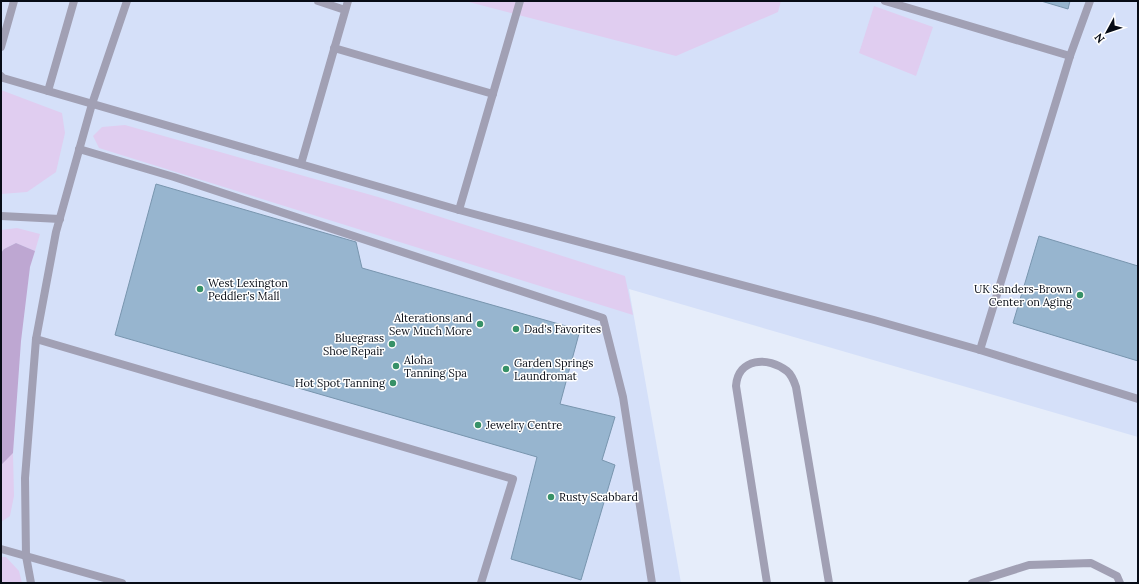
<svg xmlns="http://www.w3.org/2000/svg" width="1139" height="584" font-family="Lora,serif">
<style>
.built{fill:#d5e0f9}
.green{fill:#e0cdf0}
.forest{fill:#bea7d2}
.building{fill:#97b5cf;stroke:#7895ae}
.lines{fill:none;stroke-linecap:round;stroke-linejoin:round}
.service{stroke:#a1a0b4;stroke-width:8}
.poi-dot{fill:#379167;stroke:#fff;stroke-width:1.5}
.labels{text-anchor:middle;stroke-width:3;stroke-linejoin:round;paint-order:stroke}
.poi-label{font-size:11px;fill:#070c16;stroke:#fff;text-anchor:start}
</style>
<rect width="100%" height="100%" fill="#e6edfa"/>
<!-- built -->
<polygon class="built" points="1,1 1138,1 1138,437 629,289 681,583 1,583"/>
<!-- green -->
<g class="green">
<polygon points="465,1 781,1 778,12 676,56"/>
<polygon points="874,6 933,27 916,76 859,53"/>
<polygon points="1,90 62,113 65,133 56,172 27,192 1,194"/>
<polygon points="125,125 378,197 625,276 633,315 99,148 93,136 102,127"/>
<polygon points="17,228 40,234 35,251 16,243 4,249 1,253 1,230"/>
<polygon points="13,453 14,496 10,516 1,522 1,464"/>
<polygon points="1,557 6,557 19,571 22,583 1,583"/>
</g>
<!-- forest -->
<polygon class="forest" points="16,243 35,251 30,267 21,341 13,453 2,464 1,253 4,249"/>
<!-- building -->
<g class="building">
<polygon points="1041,1 1070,1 1068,9"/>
<polygon points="156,184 356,242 362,268 580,330 560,404 615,417 602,460 615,465 581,580 511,559 537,457 115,335"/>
<polygon points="1039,236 1138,266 1138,361 1013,323"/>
</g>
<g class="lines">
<!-- service -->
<g class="service">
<polyline points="318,1 345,10"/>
<polyline points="885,1 1070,56"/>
<polyline points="1,47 14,1"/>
<polyline points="334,48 493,94"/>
<polyline points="1,76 3,78 459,210 874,320 980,350 1070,56 1090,1"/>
<polyline points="48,91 74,1"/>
<polyline points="79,149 174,177 603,318 623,397 652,583"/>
<polyline points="301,164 348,1"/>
<polyline points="459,210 520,1"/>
<polyline points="1,216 60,219"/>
<polyline points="36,339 513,479 481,583"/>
<polyline points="980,350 1138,399"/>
<polyline points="1,549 122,583"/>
<polyline points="31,583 26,556 25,478 36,339 56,232 92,104 127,1"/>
<path d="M767,583L736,386C738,358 768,356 787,371C792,375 794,381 796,387L829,583"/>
<polyline points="972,583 1029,565 1091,563 1117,576 1120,583"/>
</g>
</g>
<!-- markers -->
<g class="poi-dot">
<circle cx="200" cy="289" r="4"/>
<circle cx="1080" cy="295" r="4"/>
<circle cx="480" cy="324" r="4"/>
<circle cx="516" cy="329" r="4"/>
<circle cx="392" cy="344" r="4"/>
<circle cx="396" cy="366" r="4"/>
<circle cx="506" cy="369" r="4"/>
<circle cx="393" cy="383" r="4"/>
<circle cx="478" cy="425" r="4"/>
<circle cx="551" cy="497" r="4"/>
</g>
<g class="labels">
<!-- poi labels -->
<g class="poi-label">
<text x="208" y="287">West Lexington<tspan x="208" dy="13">Peddler's Mall</tspan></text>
<text x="1072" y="293" text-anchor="end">UK Sanders-Brown<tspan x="1072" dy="13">Center on Aging</tspan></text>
<text x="472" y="322" text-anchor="end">Alterations and<tspan x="472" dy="13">Sew Much More</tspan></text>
<text x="524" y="333">Dad's Favorites</text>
<text x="384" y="342" text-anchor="end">Bluegrass<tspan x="384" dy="13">Shoe Repair</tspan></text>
<text x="404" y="364">Aloha<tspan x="404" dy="13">Tanning Spa</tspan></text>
<text x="514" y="367">Garden Springs<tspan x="514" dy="13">Laundromat</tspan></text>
<text x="385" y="387" text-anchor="end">Hot Spot Tanning</text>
<text x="486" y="429">Jewelry Centre</text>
<text x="559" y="501">Rusty Scabbard</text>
</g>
</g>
<!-- border -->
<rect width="1139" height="584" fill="none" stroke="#070c16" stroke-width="4"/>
<!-- north arrow -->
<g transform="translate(1107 32) rotate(230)" stroke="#ffffff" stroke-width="3" paint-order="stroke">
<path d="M0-3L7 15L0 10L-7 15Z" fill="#070c16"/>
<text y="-6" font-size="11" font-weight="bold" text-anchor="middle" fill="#070c16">N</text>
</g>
</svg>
